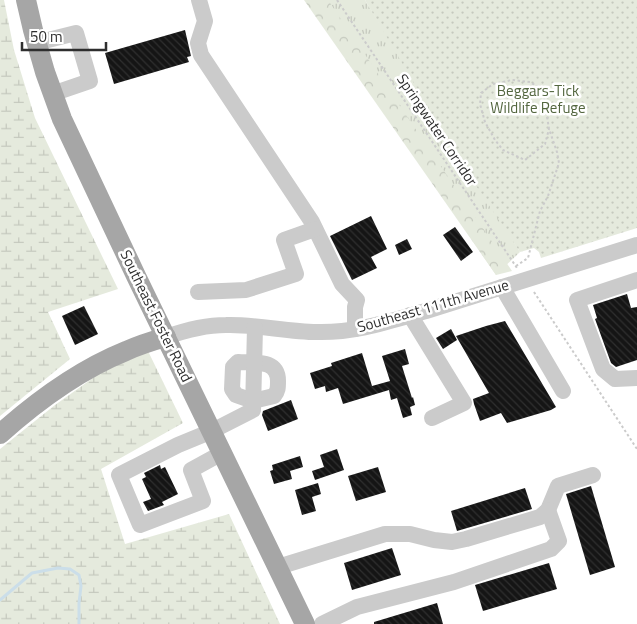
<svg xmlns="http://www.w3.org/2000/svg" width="637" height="624" font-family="'Titillium Web',sans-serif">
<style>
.grass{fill:url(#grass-tufts)}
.forest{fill:url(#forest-crowns)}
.wetland{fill:url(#wetland-marsh)}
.park{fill:url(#park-dots)}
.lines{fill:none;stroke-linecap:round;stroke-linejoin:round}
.stream{stroke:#cbdee9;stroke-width:3}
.building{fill:url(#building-back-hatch)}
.path{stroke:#cbcbcb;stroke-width:2;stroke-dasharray:2.5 2.5;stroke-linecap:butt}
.minor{stroke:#cbcbcb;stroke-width:16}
.major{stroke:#a6a6a6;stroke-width:20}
.labels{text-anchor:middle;stroke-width:5;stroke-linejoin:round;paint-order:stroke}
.park-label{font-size:15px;fill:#53663f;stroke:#fff}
.street-label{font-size:15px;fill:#2e2e2e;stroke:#fff}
</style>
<defs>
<pattern id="grass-tufts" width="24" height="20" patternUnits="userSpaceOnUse" patternTransform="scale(1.25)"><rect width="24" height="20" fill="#e5eadd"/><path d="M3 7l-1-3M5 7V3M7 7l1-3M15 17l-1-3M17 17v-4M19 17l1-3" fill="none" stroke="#c5c9be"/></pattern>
<pattern id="forest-crowns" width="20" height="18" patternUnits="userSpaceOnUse" patternTransform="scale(1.25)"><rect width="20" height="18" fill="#e5eadd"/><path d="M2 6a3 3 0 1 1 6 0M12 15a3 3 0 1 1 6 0" fill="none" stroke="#c5c9be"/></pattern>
<pattern id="wetland-marsh" width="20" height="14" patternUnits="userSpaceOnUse" patternTransform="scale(1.25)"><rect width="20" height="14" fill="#e5eadd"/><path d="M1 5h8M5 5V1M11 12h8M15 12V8" fill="none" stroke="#c5c9be"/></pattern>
<pattern id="park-dots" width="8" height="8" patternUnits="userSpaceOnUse" patternTransform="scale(1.25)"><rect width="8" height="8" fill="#e5eadd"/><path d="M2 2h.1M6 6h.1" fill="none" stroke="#c5c9be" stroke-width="1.8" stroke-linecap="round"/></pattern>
<pattern id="building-back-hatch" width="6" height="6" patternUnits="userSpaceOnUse" patternTransform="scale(1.25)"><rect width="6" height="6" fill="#151515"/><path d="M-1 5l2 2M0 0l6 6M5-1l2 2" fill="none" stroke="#2f2f2f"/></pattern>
</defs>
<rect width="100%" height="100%" fill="#fff"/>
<!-- grass -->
<polygon class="grass" points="308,0 365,0 520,252 496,275"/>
<!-- forest -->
<polygon class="forest" points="304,0 328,0 512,271 496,275"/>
<!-- wetland -->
<g class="wetland">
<polygon points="0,0 4,0 14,50 35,118 118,289 48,312 70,359 0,416"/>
<polygon points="148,351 183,423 101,469 125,544 229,514 280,624 0,624 0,449 55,405 100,373"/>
</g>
<!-- park -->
<polygon class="park" points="365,0 637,0 637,228 541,258 539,252 534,248 520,252 459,160"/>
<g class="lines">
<!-- stream -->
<polyline class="stream" points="0,600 32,573 58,568 70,569 79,575 81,586 79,603 79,624"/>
</g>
<!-- building -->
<g class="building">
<polygon points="185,30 191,56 187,57 189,62 114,84 105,53"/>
<polygon points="371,216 387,249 371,257 377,268 352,280 330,236"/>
<polygon points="455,227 473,252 461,261 443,235"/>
<polygon points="407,239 412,249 399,255 395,245"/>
<polygon points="627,294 631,308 637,307 637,360 616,367 611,363 595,319 597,318 593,305"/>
<polygon points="84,306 98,334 75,345 62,316"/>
<polygon points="505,321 556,407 551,410 507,423 501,413 480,421 474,404 473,399 489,393 456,336 486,326"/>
<polygon points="451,329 457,340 443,349 436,338"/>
<polygon points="405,349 409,364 402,366 412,398 413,397 415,405 410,407 412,415 403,418 397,398 391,400 389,390 343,404 338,388 326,392 325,386 315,389 310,373 332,366 331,363 362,353 372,386 390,381 382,356"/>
<polygon points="291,400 298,419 268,431 262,415 263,411"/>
<polygon points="337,449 344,470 315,480 312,471 324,467 320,455"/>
<polygon points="300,456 303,467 290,471 292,479 274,484 270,471 273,470 272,465"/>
<polygon points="160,465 161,469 165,467 178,494 162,502 164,505 148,511 143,502 151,499 142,479 146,477 144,473"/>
<polygon points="378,467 386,492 356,501 348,476"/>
<polygon points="318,483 321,494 312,497 316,511 302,515 295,490"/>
<polygon points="591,486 615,567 590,575 566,494"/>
<polygon points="525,488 532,509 457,531 451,511"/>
<polygon points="392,548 401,575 352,590 344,563"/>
<polygon points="549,563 557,589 483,611 475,585"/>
<polygon points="437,603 443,624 374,624 374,622"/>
</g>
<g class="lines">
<!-- path -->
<g class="path">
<polyline points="337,0 517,268"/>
<polyline points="516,266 528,258 540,211 548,196 559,163 557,152 549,129 543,90 530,82 512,80 493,84 481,93 480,104 485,122 495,140 503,150 525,160 545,144 549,129"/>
<polyline points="534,292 637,449"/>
</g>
<!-- minor -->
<g class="minor">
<polyline points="199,0 205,21 198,43 201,55 312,222 342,284 357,300 355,307 355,329"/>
<polyline points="36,43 76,33 90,81 52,94"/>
<polyline points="637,280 577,300 603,369 615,379 637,378"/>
<polyline points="502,287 563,391"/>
<polyline points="198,292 246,290 296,274 284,240 315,229"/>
<polyline points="410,315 464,403 432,418"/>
<path d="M166,337C186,330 205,325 226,325C256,324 287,332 317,332C355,333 390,321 426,311L637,245"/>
<path d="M238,362C255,363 278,359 278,381C278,388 278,391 274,396L253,401L236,395L232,389L233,367Z"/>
<polyline points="222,453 191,470 203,501 140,525 119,475 178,445 212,431 253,410 255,327"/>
<polyline points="278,567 385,534 410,534 434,540 452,542 466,539 540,517 548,510 558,486 593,475"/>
<polyline points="322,624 357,607 454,582 551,549 559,541 548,510"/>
</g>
<!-- major -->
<g class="major">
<polyline points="26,0 33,30 45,72 62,119 137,278 305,624"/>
<path d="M0,434C37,401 79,370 126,351C139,345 152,341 166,337"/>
</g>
</g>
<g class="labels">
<!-- park labels -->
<g class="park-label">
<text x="538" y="96">Beggars-Tick<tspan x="538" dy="17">Wildlife Refuge</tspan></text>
</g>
<!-- street labels -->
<g class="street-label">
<text transform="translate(437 130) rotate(56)" y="5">Springwater Corridor</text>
<text transform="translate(433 306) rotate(-16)" y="5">Southeast 111th Avenue</text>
<text transform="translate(156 316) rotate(64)" y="5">Southeast Foster Road</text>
</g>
</g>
<!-- scale -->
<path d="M22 42v8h84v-8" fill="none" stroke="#2e2e2e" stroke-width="2.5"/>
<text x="30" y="42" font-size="15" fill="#2e2e2e" stroke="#ffffff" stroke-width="4" paint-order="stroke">50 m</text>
</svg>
